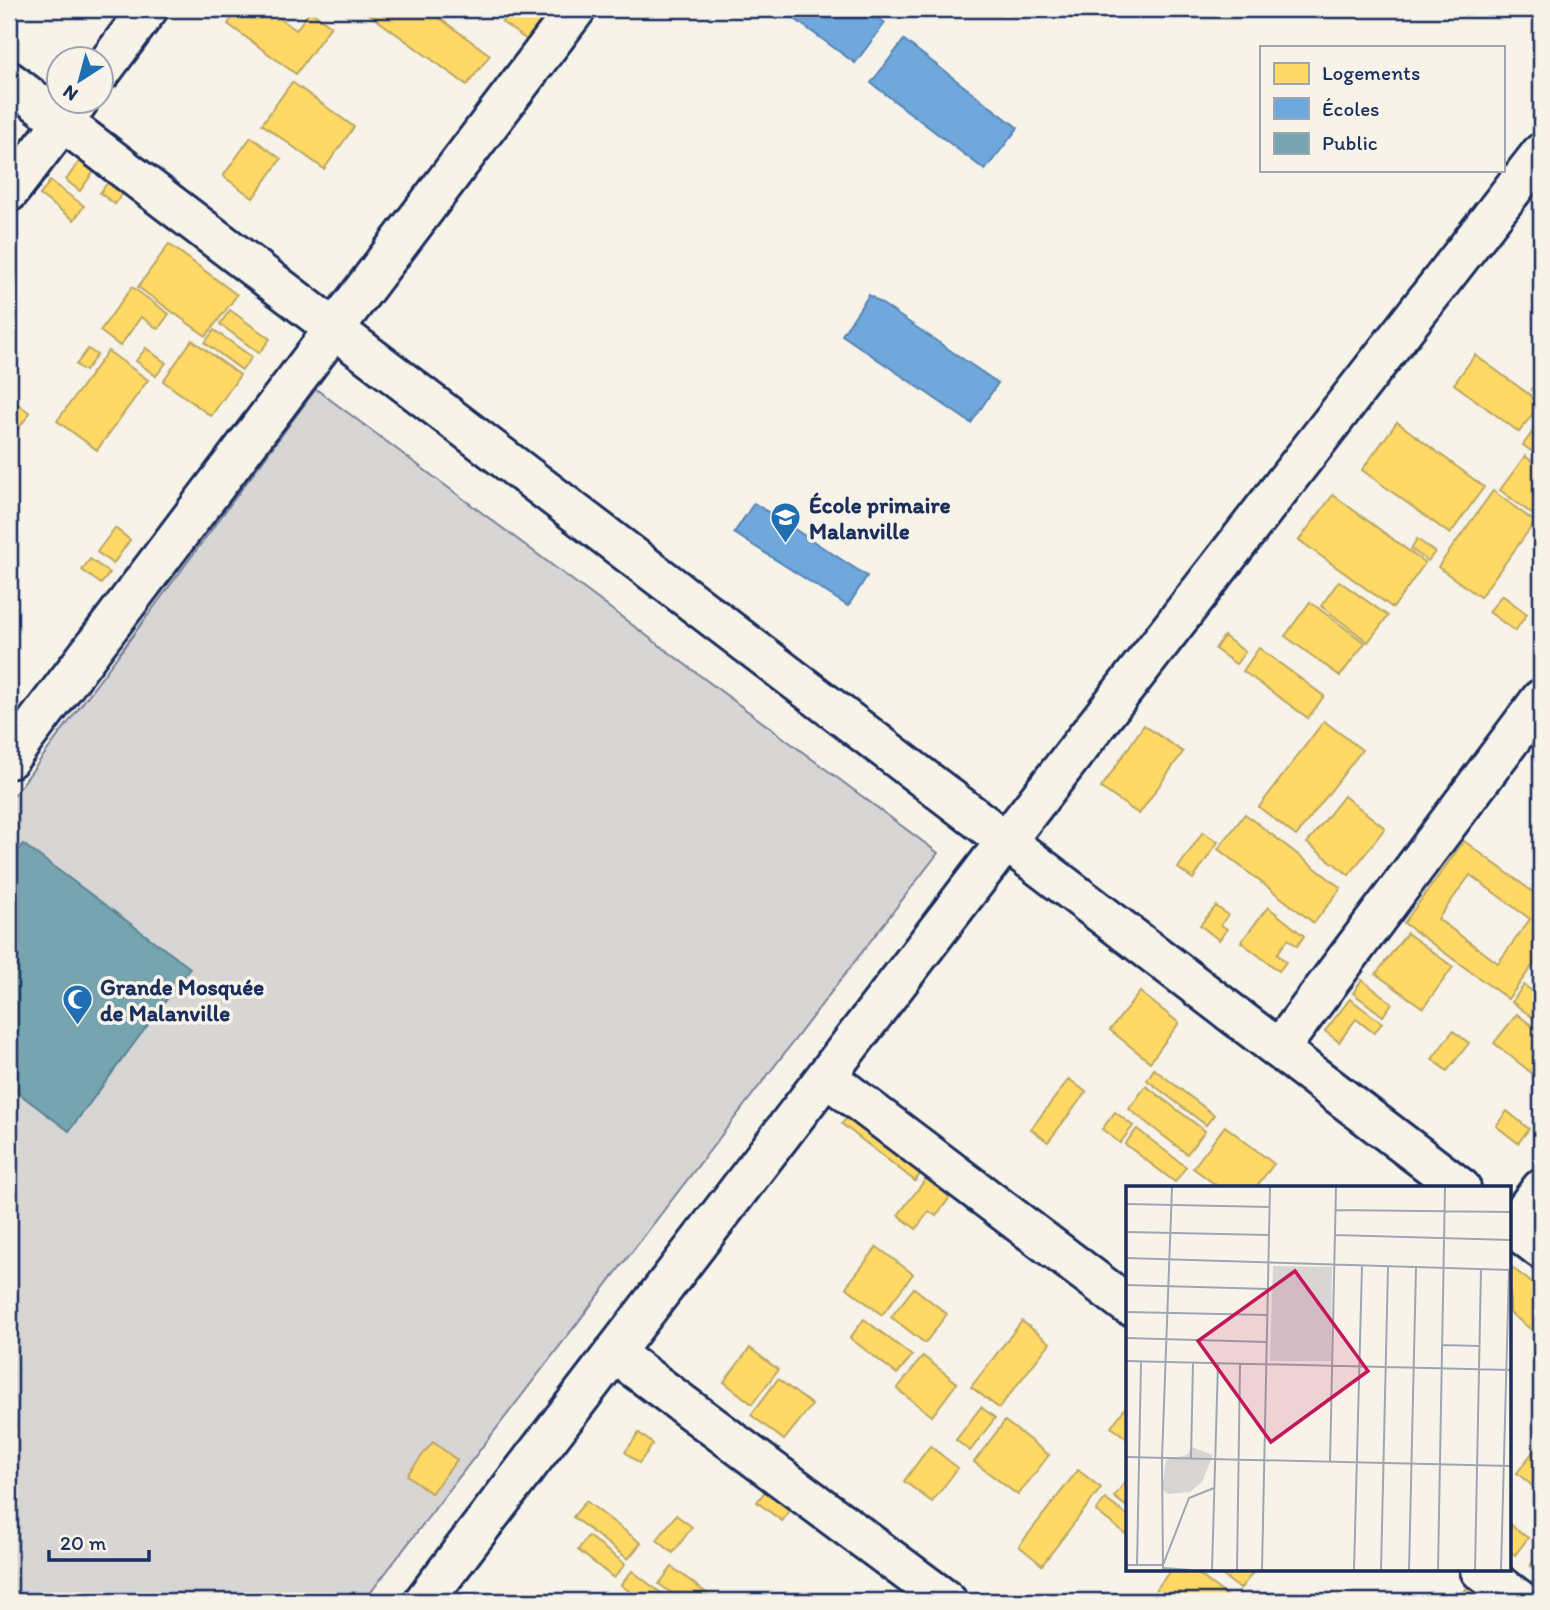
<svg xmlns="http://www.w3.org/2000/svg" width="1550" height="1610" font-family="Itim,sans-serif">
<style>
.green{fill:#d7d6d4;stroke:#798299;stroke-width:2}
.homes{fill:#ffd966;stroke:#bba664;stroke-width:2;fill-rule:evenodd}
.schools{fill:#6fa8dc;stroke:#5684b6;stroke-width:2}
.public{fill:#76a5af;stroke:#5b8297;stroke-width:2}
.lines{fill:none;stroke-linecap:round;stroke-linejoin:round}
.minor-casing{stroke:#1b2f5e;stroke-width:44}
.minor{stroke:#f7f3e8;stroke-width:38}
.labels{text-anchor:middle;stroke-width:7;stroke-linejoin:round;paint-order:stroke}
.poi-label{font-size:23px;font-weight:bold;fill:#1b2f5e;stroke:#f7f3e8;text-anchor:start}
.inset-road{fill:none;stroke:#9fa5b1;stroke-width:2}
.view{fill:#c2185b;fill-opacity:0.15;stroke:#c2185b;stroke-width:3.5}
.inset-edge{fill:none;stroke:#1b2f5e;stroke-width:3.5}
</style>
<rect width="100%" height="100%" fill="#f7f3e8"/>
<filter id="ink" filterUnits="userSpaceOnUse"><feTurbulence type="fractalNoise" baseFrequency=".0143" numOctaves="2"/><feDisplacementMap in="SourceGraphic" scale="14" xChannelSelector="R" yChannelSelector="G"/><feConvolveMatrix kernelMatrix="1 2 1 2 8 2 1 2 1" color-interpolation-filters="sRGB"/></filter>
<g filter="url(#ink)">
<!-- green -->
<polygon class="green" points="316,389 938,853 364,1601 9,1601 9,802"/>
<!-- homes -->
<g class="homes">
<polygon points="239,9 267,9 296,30 310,11 331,26 296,74 228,24"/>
<polygon points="362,9 427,9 490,55 467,85"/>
<polygon points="511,9 534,9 545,16 527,40 502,22"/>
<polygon points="292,82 354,127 324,169 262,124"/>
<polygon points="251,137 281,159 253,198 223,176"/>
<polygon points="80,160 94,171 80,191 66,180"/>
<polygon points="50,181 84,206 74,220 40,195"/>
<polygon points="108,182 123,193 115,204 100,193"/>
<polygon points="169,244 237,295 206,336 138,287"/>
<polygon points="132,287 169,314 158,329 141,317 120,346 100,331"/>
<polygon points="230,310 270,339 259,353 220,324"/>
<polygon points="214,330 252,357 242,370 205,343"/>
<polygon points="192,340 240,375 211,416 163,381"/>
<polygon points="146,348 166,363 156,376 136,361"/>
<polygon points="88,349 97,355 85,371 76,365"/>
<polygon points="108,351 148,380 97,450 57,421"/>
<polygon points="1475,355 1541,403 1519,432 1454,384"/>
<polygon points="1541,376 1541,396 1531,389"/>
<polygon points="9,398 30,413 9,441"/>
<polygon points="1541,420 1541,458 1523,445"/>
<polygon points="1397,422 1484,487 1450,534 1362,470"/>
<polygon points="1525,456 1541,468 1541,510 1536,517 1500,490"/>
<polygon points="1493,491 1535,522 1480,597 1438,567"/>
<polygon points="1333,495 1425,563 1393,608 1299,540"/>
<polygon points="115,528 130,540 113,564 97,552"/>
<polygon points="1417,539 1435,552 1428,561 1411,549"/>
<polygon points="90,559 110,573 101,584 82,570"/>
<polygon points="1339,581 1388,616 1368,642 1321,606"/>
<polygon points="1502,595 1527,614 1515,631 1489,612"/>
<polygon points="1310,602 1365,643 1340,676 1285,636"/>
<polygon points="1224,636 1245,652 1236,664 1215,649"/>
<polygon points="1259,648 1324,696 1308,718 1243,671"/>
<polygon points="1324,721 1362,750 1296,836 1259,807"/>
<polygon points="1144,725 1183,752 1139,814 1101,788"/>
<polygon points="1344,796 1385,828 1349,875 1307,843"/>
<polygon points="1245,814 1341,888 1314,923 1218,849"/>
<polygon points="1203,832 1218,842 1193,879 1178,868"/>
<path d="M1464,841L1541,898V954L1508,999L1404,923ZM1470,875L1530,919L1498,963L1438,919Z"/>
<polygon points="1216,906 1228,915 1221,925 1227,929 1219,940 1200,925"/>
<polygon points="1268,907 1304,936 1297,946 1288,939 1277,954 1286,962 1279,971 1241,942"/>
<polygon points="1407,933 1453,967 1423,1008 1376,974"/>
<polygon points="1362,980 1392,1003 1383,1016 1353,993"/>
<polygon points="1524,985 1541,998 1541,1014 1536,1020 1512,1002"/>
<polygon points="1140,992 1179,1023 1150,1062 1110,1030"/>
<polygon points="1350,999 1382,1023 1374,1033 1356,1019 1339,1042 1325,1031"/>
<polygon points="1517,1014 1541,1033 1541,1074 1538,1078 1494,1043"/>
<polygon points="1453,1031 1469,1043 1447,1071 1432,1059"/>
<polygon points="1154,1069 1214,1115 1206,1125 1147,1080"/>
<polygon points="1069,1079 1086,1092 1048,1142 1031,1129"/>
<polygon points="1146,1086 1205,1131 1187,1154 1129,1109"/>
<polygon points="853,1108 927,1165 915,1181 842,1124"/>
<polygon points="1507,1111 1529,1129 1518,1143 1496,1126"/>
<polygon points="1115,1112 1133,1126 1120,1143 1102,1129"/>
<polygon points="1225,1126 1274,1164 1255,1188 1220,1188 1193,1168"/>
<polygon points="1137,1129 1186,1167 1175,1182 1125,1144"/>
<polygon points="933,1170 957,1188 936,1216 929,1211 916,1229 898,1215"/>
<polygon points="877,1247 913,1274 882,1315 846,1287"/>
<polygon points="1510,1266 1541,1290 1541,1337 1510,1313"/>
<polygon points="914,1288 947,1314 925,1343 891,1317"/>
<polygon points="864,1319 912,1356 897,1374 850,1338"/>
<polygon points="1022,1321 1050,1343 999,1408 971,1387"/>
<polygon points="750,1348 778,1370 752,1404 724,1382"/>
<polygon points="923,1356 957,1383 932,1416 897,1389"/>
<polygon points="778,1379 812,1405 784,1440 751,1415"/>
<polygon points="1128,1404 1128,1439 1111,1427"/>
<polygon points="981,1407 995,1418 970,1451 956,1440"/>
<polygon points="1005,1421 1049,1455 1018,1495 974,1462"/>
<polygon points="639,1433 653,1444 639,1463 625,1452"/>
<polygon points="1541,1441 1541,1493 1517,1473"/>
<polygon points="433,1442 457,1460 431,1493 407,1475"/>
<polygon points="930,1446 958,1468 932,1502 904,1481"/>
<polygon points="1078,1470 1101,1488 1042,1565 1019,1546"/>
<polygon points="1126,1481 1128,1483 1128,1508 1114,1497"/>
<polygon points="766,1490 791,1509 782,1521 757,1502"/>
<polygon points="1105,1499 1128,1516 1128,1536 1096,1511"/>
<polygon points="586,1501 641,1543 628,1559 573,1517"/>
<polygon points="676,1515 692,1527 673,1553 657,1540"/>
<polygon points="1510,1524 1528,1538 1515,1555 1510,1551"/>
<polygon points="588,1536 625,1564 614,1578 578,1550"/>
<polygon points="1541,1551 1541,1575 1530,1566"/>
<polygon points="672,1567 717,1601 682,1601 659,1584"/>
<polygon points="1171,1570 1193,1570 1226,1595 1221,1601 1151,1601 1149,1599"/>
<polygon points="1224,1570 1255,1570 1240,1589 1221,1574"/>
<polygon points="632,1571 661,1593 655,1601 642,1601 621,1585"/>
<polygon points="1471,1583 1485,1593 1479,1601 1472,1601 1462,1594"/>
</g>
<!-- schools -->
<g class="schools">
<polygon points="781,9 866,9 885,23 855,63"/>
<polygon points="904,40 1018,128 985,170 871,83"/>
<polygon points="869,295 998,383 971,423 842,335"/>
<polygon points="754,503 867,576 848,606 734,533"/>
</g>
<!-- public -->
<polygon class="public" points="23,844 190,968 69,1131 9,1086 9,863"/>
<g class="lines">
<defs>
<g id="minor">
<polyline points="102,71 148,9"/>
<polyline points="9,81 1461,1188"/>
<polyline points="9,192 78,102"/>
<polyline points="9,759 576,9"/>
<polyline points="1279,1049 1541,699"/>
<polyline points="828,1078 1128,1305"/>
<polyline points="1510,1225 1541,1249"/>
<polyline points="1512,1227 1541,1189"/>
<polyline points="614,1353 947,1601"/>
<polyline points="1480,1570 1521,1601"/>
<polyline points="424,1601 1006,841 1541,153"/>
</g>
</defs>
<!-- minor casing -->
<use href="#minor" class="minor-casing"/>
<!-- minor -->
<use href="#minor" class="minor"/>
</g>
</g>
<!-- icons -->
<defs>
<symbol id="school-pin" viewBox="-11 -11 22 30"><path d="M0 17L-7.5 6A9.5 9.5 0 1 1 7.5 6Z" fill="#1f6fb2" stroke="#f7f3e8"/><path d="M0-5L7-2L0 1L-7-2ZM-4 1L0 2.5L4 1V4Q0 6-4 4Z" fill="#fff"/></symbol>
<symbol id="mosque-pin" viewBox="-11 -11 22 30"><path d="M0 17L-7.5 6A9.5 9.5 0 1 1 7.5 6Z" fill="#1f6fb2" stroke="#f7f3e8"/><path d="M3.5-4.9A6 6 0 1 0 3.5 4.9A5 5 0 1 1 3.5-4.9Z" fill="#fff"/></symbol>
</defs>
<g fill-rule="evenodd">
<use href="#school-pin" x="768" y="500" width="35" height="47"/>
<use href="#mosque-pin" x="60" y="982" width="35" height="47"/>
</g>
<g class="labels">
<!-- poi labels -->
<g class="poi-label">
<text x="809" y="513">École primaire<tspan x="809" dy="26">Malanville</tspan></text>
<text x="100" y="995">Grande Mosquée<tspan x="100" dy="26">de Malanville</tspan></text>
</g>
</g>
<!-- overview -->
<g transform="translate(1126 1186)">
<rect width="385" height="385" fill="#f7f3e8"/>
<path d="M147,80L206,81L205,175H144ZM66,261L87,269L76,296L64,306L42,308L36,303L40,274L61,269Z" fill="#d7d6d4"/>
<path class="inset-road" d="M0,18L144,21M209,24L385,26M0,46L143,49M209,49L385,54M0,72L385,84M0,99L143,103M0,126L142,129M0,152L141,156M316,159L353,160M0,175L385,184M0,271L385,280M65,272L67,177M204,276L210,1M0,379H37L63,312L88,302M11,379L15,176M37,382L65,384M37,384L36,272L46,1M86,384L92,177M111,384L114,178M136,384L144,1M228,384L236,80M255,384L262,81M283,384L290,82M312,384L319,1M349,384L355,83M375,384L383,84"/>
<path class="view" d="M169,85L242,185L145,256L72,155Z"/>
<rect width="385" height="385" class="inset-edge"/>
</g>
<!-- margin -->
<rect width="1550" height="1610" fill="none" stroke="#f7f3e8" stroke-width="35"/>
<rect x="18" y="18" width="1515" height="1575" fill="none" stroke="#1b2f5e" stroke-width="2.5" filter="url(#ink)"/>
<!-- legend -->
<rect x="1260" y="46" width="245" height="126" fill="#f7f3e8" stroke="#9fa5b1" stroke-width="2"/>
<rect x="1274" y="63" width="35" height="21" fill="#ffd966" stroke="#9fa5b1" stroke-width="2"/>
<text x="1322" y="80" font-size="21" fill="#1b2f5e">Logements</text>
<rect x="1274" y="98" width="35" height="21" fill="#6fa8dc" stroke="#9fa5b1" stroke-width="2"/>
<text x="1322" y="116" font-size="21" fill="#1b2f5e">Écoles</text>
<rect x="1274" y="133" width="35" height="21" fill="#76a5af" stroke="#9fa5b1" stroke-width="2"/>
<text x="1322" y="150" font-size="21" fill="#1b2f5e">Public</text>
<!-- north arrow -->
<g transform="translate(80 80) rotate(216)"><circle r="33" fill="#f7f3e8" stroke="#9fa5b1" stroke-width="2"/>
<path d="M0-5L12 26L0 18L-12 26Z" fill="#1f6fb2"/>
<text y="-10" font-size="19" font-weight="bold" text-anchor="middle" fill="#1b2f5e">N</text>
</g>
<!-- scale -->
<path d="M49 1550v10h100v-10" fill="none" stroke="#1b2f5e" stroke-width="3.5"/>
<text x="60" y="1550" font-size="21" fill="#1b2f5e" stroke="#f7f3e8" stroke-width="5" paint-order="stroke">20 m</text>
</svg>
